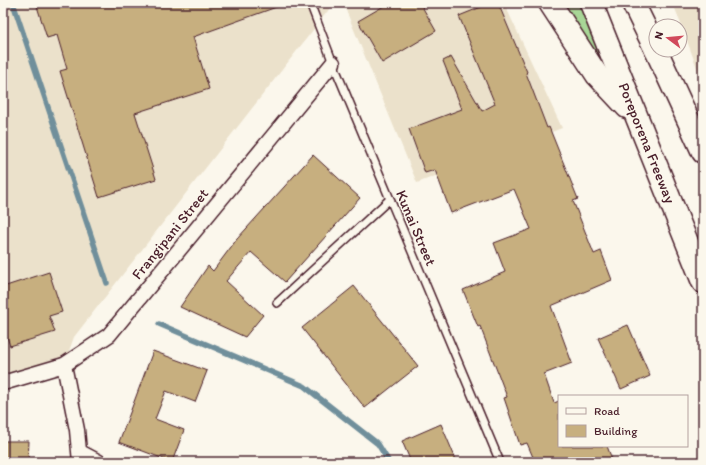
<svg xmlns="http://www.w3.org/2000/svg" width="706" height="465" font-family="Itim,sans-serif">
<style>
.built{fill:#ebe1cb}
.green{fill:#a8d797;stroke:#797b61}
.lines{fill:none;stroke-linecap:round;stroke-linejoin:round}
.stream{stroke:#708f9b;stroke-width:5.5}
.building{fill:#c7af7f;stroke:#4a1f2b}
.lane-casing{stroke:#4a1f2b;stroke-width:10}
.street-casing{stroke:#4a1f2b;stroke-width:17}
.highway-casing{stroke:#4a1f2b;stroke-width:25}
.lane{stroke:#fbf7ec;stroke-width:7}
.street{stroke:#fbf7ec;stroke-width:14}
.highway{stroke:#fbf7ec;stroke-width:22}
.labels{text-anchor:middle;stroke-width:3;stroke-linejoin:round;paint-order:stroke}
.street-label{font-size:15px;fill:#4a1f2b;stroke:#fbf7ec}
</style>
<rect width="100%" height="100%" fill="#fbf7ec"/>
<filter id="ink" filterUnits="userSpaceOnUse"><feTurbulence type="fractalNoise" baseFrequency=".025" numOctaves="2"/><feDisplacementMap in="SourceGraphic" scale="8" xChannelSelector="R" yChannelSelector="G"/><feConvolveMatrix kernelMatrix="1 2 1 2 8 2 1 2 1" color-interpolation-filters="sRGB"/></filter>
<g filter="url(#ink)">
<!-- built -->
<g class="built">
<polygon points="3,3 334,3 74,337 64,365 3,383"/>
<polygon points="343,3 504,3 562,128 417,183"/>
<polygon points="673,3 703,3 703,84"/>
</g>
<!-- green -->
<polygon class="green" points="556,3 580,3 608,72"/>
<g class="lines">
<!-- stream -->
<g class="stream">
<polyline points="13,3 107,283"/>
<polyline points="159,324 304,386 378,444 389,462"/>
</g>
</g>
<!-- building -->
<g class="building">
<polygon points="36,3 282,3 282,5 193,37 209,89 135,113 156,179 99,197 60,71 67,69 57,35 47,38"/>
<polygon points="389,3 420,3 436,31 382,63 358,21"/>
<polygon points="491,3 498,3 527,72 526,73 547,128 549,127 578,199 573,201 594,254 601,251 612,280 551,306 572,363 544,374 554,403 559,401 559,446 607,446 613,462 535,462 527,443 520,445 504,398 507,397 480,326 478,327 463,290 505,272 494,243 531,229 514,189 451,213 435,170 425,173 409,129 462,109 443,61 451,57 482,111 495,104 459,16"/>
<polygon points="313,155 360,198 285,282 251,252 226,281 263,315 245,337 180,307 208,266 213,271 237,239"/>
<polygon points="49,272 62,312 49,316 55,332 10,346 3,325 3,287"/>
<polygon points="354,286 418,366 365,408 302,328"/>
<polygon points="628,325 650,376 621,389 598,338"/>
<polygon points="153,351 207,371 195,402 166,391 155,419 184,430 172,462 119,442"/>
<polygon points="441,424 457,462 411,462 402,441"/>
<polygon points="3,441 29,441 28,462 3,462"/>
</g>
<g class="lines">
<defs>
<g id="lane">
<polyline points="310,3 333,63 500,462"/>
<polyline points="277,303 390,199"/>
</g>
<g id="street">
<polyline points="64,365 77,430 80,462"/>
<polyline points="3,383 64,365 109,335 333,63"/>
<polyline points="80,452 99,462"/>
</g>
<g id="highway">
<polyline points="550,3 597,75 627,107"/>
<polyline points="591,3 703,282"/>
<polyline points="633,3 656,50"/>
<polyline points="656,50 703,152"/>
</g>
</defs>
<!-- lane casing -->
<use href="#lane" class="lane-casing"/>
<!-- street casing -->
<use href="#street" class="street-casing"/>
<!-- highway casing -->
<use href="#highway" class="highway-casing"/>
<!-- lane -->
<use href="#lane" class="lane"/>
<!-- street -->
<use href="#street" class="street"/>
<!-- highway -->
<use href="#highway" class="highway"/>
</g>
</g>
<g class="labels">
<!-- street labels -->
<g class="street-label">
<text transform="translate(647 143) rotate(68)" y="5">Poreporena Freeway</text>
<text transform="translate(416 228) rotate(67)" y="5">Kunai Street</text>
<text transform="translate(170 234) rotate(-51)" y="5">Frangipani Street</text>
</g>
</g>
<!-- margin -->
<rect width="706" height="465" fill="none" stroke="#fbf7ec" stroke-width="16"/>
<rect x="8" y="8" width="690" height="449" fill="none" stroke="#4a1f2b" stroke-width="1.5" filter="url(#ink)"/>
<!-- legend -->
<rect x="558" y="395" width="130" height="52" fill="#fbf7ec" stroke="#b4a19f"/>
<rect x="566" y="408" width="20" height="6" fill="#fbf7ec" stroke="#b4a19f"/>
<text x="594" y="415" font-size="12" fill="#4a1f2b">Road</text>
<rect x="566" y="425" width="20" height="12" fill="#c7af7f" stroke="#b4a19f"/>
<text x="594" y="435" font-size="12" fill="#4a1f2b">Building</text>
<!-- north arrow -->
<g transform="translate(668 38) rotate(286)"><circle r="19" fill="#fbf7ec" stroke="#b4a19f"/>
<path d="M0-3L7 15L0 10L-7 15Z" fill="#d1495b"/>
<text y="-6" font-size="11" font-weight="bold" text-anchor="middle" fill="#4a1f2b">N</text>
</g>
</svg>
